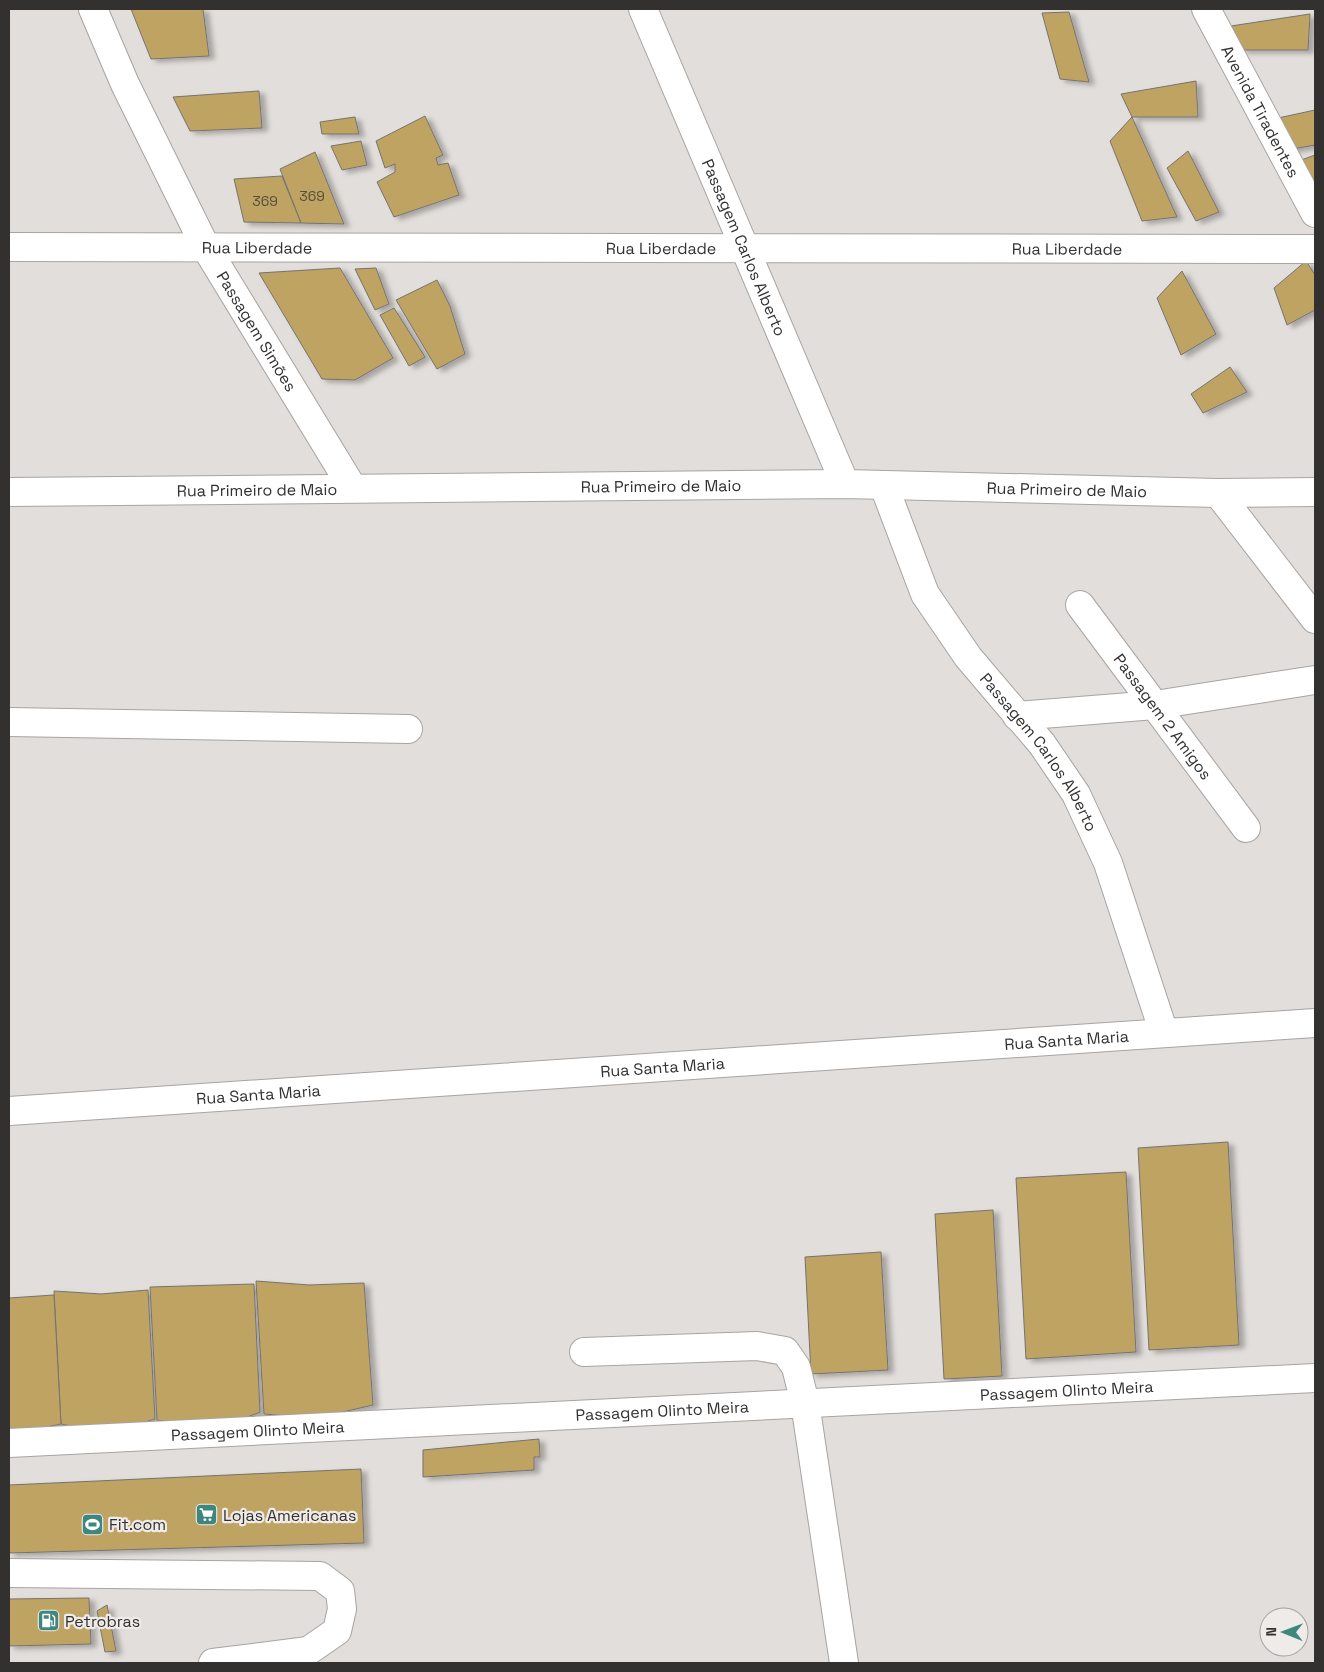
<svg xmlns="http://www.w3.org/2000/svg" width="1324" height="1672" font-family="'Space Grotesk',sans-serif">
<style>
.building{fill:#bfa364;stroke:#757370;filter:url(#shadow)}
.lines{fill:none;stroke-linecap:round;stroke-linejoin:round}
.minor-casing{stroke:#a7a4a1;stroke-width:30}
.minor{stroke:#fff;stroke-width:28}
.labels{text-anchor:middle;stroke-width:4.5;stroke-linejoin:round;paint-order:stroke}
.number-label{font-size:14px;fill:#564e3d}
.street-label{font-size:16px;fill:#333130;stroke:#efebe9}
.poi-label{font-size:16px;fill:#333130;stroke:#efebe9;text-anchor:start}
</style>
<defs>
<filter id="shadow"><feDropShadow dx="5.5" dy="3" stdDeviation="2.5" flood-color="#0004"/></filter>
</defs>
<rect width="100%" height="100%" fill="#e2dedb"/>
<!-- building -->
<g class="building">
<polygon points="131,9 203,9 209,56 151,59"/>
<polygon points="1069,12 1089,82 1060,79 1042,13"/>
<polygon points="1310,14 1308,50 1242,50 1231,26"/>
<polygon points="1196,81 1198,117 1132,117 1121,94"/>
<polygon points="259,91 262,128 190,131 173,97"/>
<polygon points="1315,110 1315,145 1282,151 1269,120"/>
<polygon points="425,116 443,155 436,158 438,165 448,163 459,195 394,217 377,182 395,172 395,164 385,168 376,141"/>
<polygon points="355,117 359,134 322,134 320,122"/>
<polygon points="1132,117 1177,217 1142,221 1110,141"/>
<polygon points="361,141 367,165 342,170 331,146"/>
<polygon points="1188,151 1219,212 1196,221 1167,168"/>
<polygon points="315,152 344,224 301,223 280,169"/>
<polygon points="1315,155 1315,186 1293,163"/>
<polygon points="282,176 301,223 244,222 234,179"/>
<polygon points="1306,261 1315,275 1315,310 1287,325 1274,288"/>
<polygon points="340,268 393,358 355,380 322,379 259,273"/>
<polygon points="376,268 389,304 375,310 355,269"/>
<polygon points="1182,271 1216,334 1181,355 1157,298"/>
<polygon points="437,280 450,306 465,354 437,369 396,300"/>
<polygon points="394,308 425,357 409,366 380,315"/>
<polygon points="1230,367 1247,392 1203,413 1191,394"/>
<polygon points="1228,1142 1239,1345 1149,1350 1138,1148"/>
<polygon points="1126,1172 1136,1352 1026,1359 1016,1178"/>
<polygon points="993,1210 1002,1376 944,1379 935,1214"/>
<polygon points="881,1252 888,1370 811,1374 805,1257"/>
<polygon points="256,1281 309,1285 364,1283 373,1405 317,1418 264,1414"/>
<polygon points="254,1284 260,1412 240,1420 183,1424 157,1420 150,1287"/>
<polygon points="148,1290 155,1419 131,1426 90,1430 61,1424 54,1291 101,1294"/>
<polygon points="54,1295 61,1424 9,1435 9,1298"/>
<polygon points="539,1439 540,1457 534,1457 534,1470 423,1477 423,1450"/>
<polygon points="361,1469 364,1543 9,1553 9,1485"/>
<polygon points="89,1598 91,1644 9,1646 9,1599"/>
<polygon points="107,1605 116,1651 105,1652 97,1611"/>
</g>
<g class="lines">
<defs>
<g id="minor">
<path id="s1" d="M93,9L125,84L205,246L352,487"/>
<path id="s2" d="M643,9L845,484"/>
<path id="s3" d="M1206,9L1315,213"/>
<path id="s4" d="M9,247L1315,249"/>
<path id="s5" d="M884,486L925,594L968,657L1042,744L1076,794L1108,863L1164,1033"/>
<path id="s6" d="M9,492L845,484L1218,493L1315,492"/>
<polyline points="1218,493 1315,619"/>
<path id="s7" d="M1080,605L1246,828"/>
<polyline points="1017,716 1155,705 1315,680"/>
<polyline points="9,722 408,729"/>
<path id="s8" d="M9,1111L1315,1023"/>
<polyline points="584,1352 757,1346 785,1351 796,1367 805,1403 844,1663"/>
<path id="s9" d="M9,1443L1315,1378"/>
<polyline points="9,1573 320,1576 340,1591 342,1609 337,1631 308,1651 213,1663"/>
</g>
</defs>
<!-- minor casing -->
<use href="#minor" class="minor-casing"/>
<!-- minor -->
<use href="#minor" class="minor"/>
</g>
<!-- icons -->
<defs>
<symbol id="supermarket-square" viewBox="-11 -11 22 22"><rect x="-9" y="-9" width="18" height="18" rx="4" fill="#3f867f" stroke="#efebe9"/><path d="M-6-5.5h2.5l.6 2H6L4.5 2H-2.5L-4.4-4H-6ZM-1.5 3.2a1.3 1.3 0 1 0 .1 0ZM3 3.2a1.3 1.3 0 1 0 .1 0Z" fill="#fff"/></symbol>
<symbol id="stadium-square" viewBox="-11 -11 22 22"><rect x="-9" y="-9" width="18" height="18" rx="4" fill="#3f867f" stroke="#efebe9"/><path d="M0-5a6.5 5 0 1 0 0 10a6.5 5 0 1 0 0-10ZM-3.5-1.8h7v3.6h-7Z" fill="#fff"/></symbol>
<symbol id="fuel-square" viewBox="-11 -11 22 22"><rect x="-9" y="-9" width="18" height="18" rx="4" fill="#3f867f" stroke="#efebe9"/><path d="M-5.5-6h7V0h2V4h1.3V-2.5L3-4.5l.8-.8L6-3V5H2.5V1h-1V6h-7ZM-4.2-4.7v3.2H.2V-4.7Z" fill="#fff"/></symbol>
</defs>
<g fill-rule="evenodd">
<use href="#supermarket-square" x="194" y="1502" width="25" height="25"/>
<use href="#stadium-square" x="80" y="1512" width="25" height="25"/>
<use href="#fuel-square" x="36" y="1608" width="25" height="25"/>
</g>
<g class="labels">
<!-- number labels -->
<g class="number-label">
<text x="312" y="201">369</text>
<text x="265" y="206">369</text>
</g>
<!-- street labels -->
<g class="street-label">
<text dy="6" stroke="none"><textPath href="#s3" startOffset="116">Avenida Tiradentes</textPath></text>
<text dy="6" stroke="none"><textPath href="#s4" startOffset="248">Rua Liberdade</textPath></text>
<text dy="6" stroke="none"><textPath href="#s2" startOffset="259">Passagem Carlos Alberto</textPath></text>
<text dy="6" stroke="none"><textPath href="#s4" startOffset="652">Rua Liberdade</textPath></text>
<text dy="6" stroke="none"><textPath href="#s4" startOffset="1058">Rua Liberdade</textPath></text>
<text dy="6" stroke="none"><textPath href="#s1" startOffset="362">Passagem Simões</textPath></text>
<text dy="6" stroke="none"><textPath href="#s6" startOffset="652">Rua Primeiro de Maio</textPath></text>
<text dy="6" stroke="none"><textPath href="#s6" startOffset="248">Rua Primeiro de Maio</textPath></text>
<text dy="6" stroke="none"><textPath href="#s6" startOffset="1058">Rua Primeiro de Maio</textPath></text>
<text dy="6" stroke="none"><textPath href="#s7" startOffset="139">Passagem 2 Amigos</textPath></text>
<text dy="6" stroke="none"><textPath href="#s5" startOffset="311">Passagem Carlos Alberto</textPath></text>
<text dy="6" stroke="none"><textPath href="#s8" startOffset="1060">Rua Santa Maria</textPath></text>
<text dy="6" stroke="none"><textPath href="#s8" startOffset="655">Rua Santa Maria</textPath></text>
<text dy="6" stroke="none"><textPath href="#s8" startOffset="250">Rua Santa Maria</textPath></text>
<text dy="6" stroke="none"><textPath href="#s9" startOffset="1059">Passagem Olinto Meira</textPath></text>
<text dy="6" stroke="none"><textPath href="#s9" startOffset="654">Passagem Olinto Meira</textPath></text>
<text dy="6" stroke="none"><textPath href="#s9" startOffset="249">Passagem Olinto Meira</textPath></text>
</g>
<!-- poi labels -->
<g class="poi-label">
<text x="223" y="1521">Lojas Americanas</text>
<text x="109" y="1530">Fit.com</text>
<text x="65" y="1627">Petrobras</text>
</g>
</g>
<!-- border -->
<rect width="1324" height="1672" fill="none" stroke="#333130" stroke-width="20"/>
<!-- north arrow -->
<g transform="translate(1284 1632) rotate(271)"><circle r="24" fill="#efebe9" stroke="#a4a19f"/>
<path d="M0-4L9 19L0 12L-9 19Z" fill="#3f867f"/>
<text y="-8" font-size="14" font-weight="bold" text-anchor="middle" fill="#333130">N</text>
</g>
</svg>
